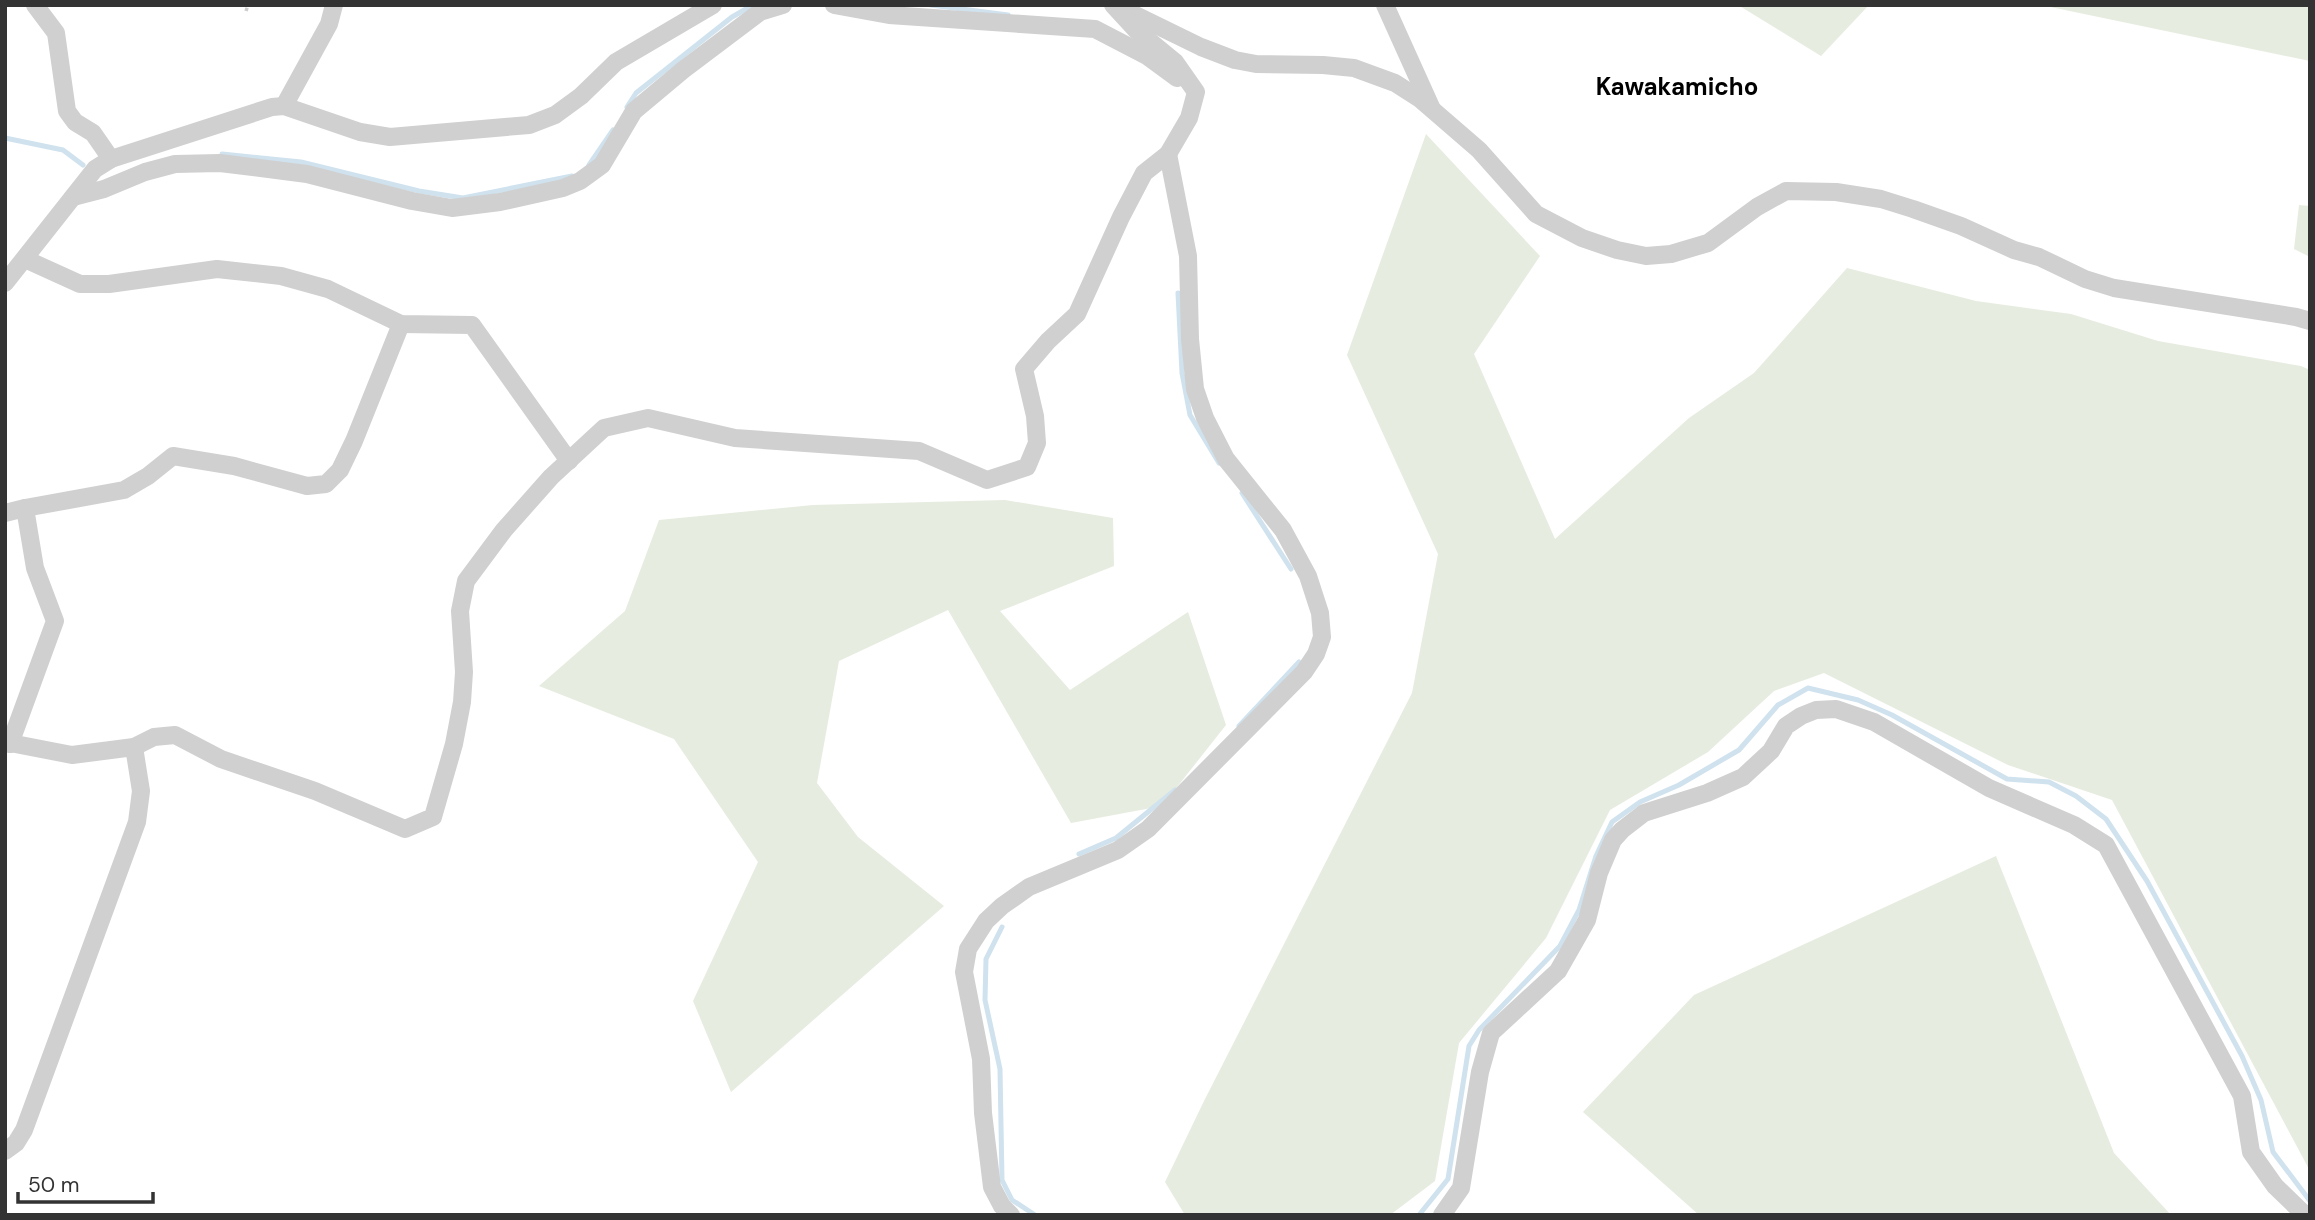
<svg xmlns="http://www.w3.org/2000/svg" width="2315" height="1220" font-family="'DM Sans',sans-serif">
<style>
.green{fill:#e6ecdf}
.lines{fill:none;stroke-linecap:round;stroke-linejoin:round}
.stream{stroke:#cfe2ee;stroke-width:5}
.path{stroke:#cdcdcd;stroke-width:3.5;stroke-dasharray:3.5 3.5;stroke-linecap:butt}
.minor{stroke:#d0d0d0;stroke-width:18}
.labels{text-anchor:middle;stroke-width:7;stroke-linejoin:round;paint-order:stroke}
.quarter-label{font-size:24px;font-weight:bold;fill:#000;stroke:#fff}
</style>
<rect width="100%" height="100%" fill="#fff"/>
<!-- green -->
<g class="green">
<polygon points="1738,5 1869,5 1821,56"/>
<polygon points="2041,5 2310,5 2310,61"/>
<polygon points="1426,134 1540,256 1474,354 1555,539 1689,418 1754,373 1847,268 1976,301 2071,314 2158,341 2301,366 2310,370 2310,1171 2112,800 2008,765 1824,673 1774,691 1708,752 1610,810 1546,938 1459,1043 1435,1181 1390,1215 1185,1215 1165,1182 1204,1101 1412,693 1438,554 1347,355"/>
<polygon points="2299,205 2310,206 2310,257 2294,249"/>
<polygon points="1005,500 1113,518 1114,566 1000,611 1070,690 1188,612 1226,725 1162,806 1071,823 948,610 839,661 817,783 858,837 944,906 731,1092 693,1001 758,862 674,739 539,686 625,611 659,520 813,505"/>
<polygon points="1996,856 2114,1153 2171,1215 1699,1215 1583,1112 1694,995"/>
</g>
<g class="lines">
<!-- stream -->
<g class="stream">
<polyline points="931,5 1008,15"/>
<polyline points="627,107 636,93 732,17 753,5"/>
<polyline points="5,138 63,150 83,165"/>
<polyline points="222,154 301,162 419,191 463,198 572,176"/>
<polyline points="589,165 613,130"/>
<polyline points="1178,293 1182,373 1190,415 1219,463"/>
<polyline points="1242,493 1291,569"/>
<polyline points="1239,726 1299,662"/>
<polyline points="1079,854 1116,838 1175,790"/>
<polyline points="1002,927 986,959 985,1000 1000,1069 1002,1180 1012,1200 1035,1215"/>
<polyline points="1419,1215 1448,1179 1469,1046 1479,1030 1560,946 1579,910 1596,856 1612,822 1640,802 1679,785 1739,750 1778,705 1808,688 1858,700 1892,715 2007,779 2049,782 2076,796 2106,819 2147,881 2242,1056 2261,1100 2273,1152 2310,1201"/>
</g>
<!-- path -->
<polyline class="path" points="246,11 248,5"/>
<!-- minor -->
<g class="minor">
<polyline points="35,5 56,33 67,111 75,122 93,133 111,159"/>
<polyline points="834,5 889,15 1095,29 1147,56 1177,78"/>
<polyline points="1385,5 1431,107"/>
<polyline points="1121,8 1201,47 1235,60 1256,64 1323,65 1354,68 1395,83 1420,99 1479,150 1536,214 1582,238 1617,250 1646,256 1671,254 1708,243 1757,207 1786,191 1836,192 1881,199 1913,209 1961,226 2014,250 2039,257 2085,279 2114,288 2296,317 2310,321"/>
<polyline points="284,106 329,24 334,5"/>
<polyline points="73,197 104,189 145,172 175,164 220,163 307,174 412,201 452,208 500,202 563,188 580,181 602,165 634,111 683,70 760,12 783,5"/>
<polyline points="25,259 80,284 109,284 217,269 281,276 328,289 401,324 472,325 569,461"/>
<polyline points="5,283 95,169 111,159 272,107 284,106 360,132 390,137 529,125 555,115 581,96 616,62 713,5"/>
<polyline points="25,508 124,490 148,476 173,456 234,466 307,486 326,484 340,470 354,441 401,324"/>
<polyline points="5,513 25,508 35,568 55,621 10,744"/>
<polyline points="5,742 72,755 134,747 154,737 175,735 221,759 315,791 405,829 433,817 454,744 462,702 464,672 460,611 466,581 504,530 551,477 604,428 648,418 735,438 919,451 987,480 1027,467 1037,443 1035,416 1024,369 1048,341 1077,314 1121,217 1144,173 1168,154 1189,118 1196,92 1175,62 1136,30 1113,5"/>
<polyline points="5,1151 16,1143 24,1130 137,822 141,791 134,747"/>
<polyline points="1011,1215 1002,1206 992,1187 983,1113 981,1059 964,972 968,949 986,921 1002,906 1029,887 1118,850 1148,829 1304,672 1316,654 1322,637 1320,613 1308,576 1283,530 1226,459 1205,418 1195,389 1190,339 1188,256 1168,154"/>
<polyline points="1442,1215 1461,1188 1480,1072 1491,1033 1558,971 1587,920 1599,873 1613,840 1622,830 1644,813 1707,793 1743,777 1771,751 1786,726 1801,716 1816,710 1836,709 1874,722 1989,788 2074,825 2106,845 2242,1096 2251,1152 2275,1186 2305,1215"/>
</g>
</g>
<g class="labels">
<!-- quarter labels -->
<g class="quarter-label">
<text x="1677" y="95">Kawakamicho</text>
</g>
</g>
<!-- border -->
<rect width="2315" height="1220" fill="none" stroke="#333333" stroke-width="14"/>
<!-- scale -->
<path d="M18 1192v10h135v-10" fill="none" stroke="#333333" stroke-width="3.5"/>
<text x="28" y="1192" font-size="21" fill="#333333" stroke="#ffffff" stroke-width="5" paint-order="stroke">50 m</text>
</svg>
